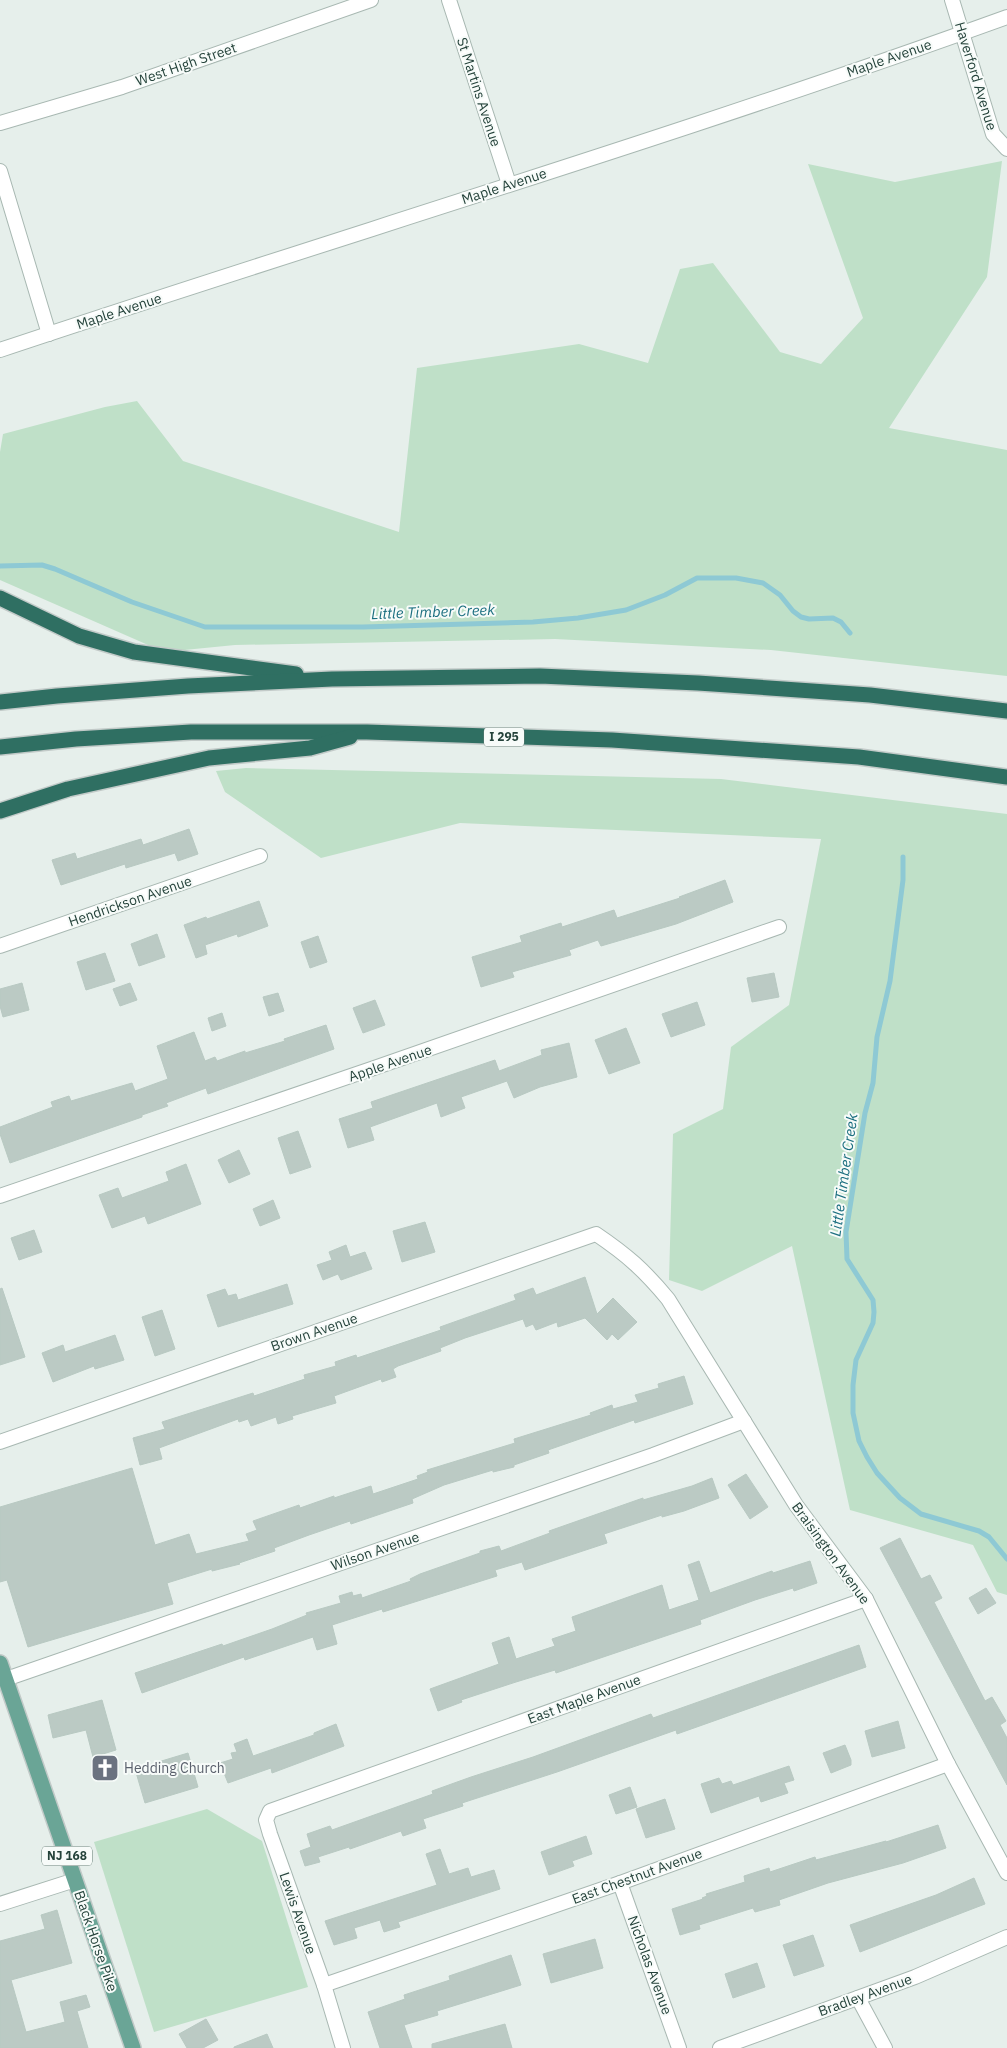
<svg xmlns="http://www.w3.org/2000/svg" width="1007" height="2048" font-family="'IBM Plex Sans',sans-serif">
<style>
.green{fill:#bfe0c8}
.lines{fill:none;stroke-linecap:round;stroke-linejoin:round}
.stream{stroke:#8ec9d4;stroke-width:5}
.building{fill:#bbcac4;stroke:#b8c9c2}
.minor-casing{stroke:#a8b8b2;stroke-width:16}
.primary-casing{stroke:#c2cac8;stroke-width:18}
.motorway-casing{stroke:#c2cac8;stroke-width:18}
.minor{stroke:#fff;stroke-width:14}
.primary{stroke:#6aa596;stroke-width:15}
.motorway{stroke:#2f6f62;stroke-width:15}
.labels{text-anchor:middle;stroke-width:4;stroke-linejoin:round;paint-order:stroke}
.shield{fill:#f7fbf9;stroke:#637a73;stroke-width:1}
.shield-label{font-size:12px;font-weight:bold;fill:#24423a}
.street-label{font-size:14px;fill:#24423a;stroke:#f7fbf9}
.worship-label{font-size:14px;fill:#5b616d;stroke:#f7fbf9;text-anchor:start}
.water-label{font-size:15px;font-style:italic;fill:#1c6f80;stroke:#f7fbf9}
</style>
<rect width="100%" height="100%" fill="#e6efeb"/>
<!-- green -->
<g class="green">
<polygon points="1002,161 987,277 889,428 1007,450 1007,676 771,650 555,639 235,645 164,652 0,580 0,452 3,434 105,407 137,401 183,461 399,532 417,368 579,344 648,363 680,269 713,263 780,352 821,364 863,318 808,164 895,182"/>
<polygon points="246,768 721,779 1007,814 1007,1595 997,1592 973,1545 850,1510 792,1246 702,1291 669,1280 673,1134 723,1109 731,1047 789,1005 821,839 460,823 321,858 225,792 216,771"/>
<polygon points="207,1809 262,1841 308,1987 154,2032 94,1842"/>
</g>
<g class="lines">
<!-- stream -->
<g class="stream">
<polyline points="0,566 42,565 55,569 132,602 205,627 363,627 533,622 578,618 626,610 665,595 697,578 736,578 763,583 780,595 793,611 801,617 809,619 833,618 841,622 850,633"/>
<polyline points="903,857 903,880 890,981 877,1037 873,1083 865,1113 846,1232 847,1259 873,1300 874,1312 873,1323 856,1360 853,1385 853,1413 859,1441 867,1457 877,1473 900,1498 921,1514 979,1531 989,1537 1007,1559"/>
</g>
</g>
<!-- building -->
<g class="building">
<polygon points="189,829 198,854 178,861 175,853 126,868 125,864 61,885 52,860 75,853 77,859 141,839 143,845"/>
<polygon points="725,880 733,902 676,924 601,946 598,940 569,950 571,955 512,972 514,977 481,987 472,957 522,942 520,936 561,923 562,927 614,910 617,918 680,898 679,897"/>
<polygon points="259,901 268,926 238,937 237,934 205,945 207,954 196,958 184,925 206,917 207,919"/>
<polygon points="157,934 165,957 139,966 131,944"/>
<polygon points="318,936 327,962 310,968 301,942"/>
<polygon points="105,953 115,981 86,990 77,962"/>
<polygon points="774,973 779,997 752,1002 747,978"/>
<polygon points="22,983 29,1010 3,1017 0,1006 0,989"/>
<polygon points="130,983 137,1000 120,1006 113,989"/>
<polygon points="278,993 284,1011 269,1016 263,997"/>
<polygon points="375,1000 385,1025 363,1033 353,1008"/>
<polygon points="697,1002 705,1025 671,1037 662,1014"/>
<polygon points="222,1013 226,1026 212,1031 208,1018"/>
<polygon points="326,1025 334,1049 208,1094 206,1088 166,1103 168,1106 142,1115 142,1117 10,1163 0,1134 0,1127 53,1107 51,1102 69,1096 71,1101 132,1083 135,1091 168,1079 157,1046 194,1032 205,1061 215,1057 217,1061 245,1051 245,1053 285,1041 284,1039"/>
<polygon points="626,1028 640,1063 609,1074 595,1040"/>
<polygon points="569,1043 577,1077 540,1087 514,1098 507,1081 461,1097 465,1108 441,1117 437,1103 370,1127 374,1140 348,1148 339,1119 373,1108 371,1102 495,1060 499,1071 542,1055 541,1050"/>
<polygon points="298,1131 311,1167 290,1174 278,1138"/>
<polygon points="239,1150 250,1174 229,1183 218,1160"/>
<polygon points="186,1164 201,1204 148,1224 145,1216 112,1228 99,1195 118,1188 122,1198 169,1181 166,1172"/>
<polygon points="273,1200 280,1218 260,1226 253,1209"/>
<polygon points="425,1222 435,1252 402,1262 393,1231"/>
<polygon points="34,1230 42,1252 19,1260 11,1238"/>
<polygon points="346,1245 350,1257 365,1252 372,1269 341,1280 338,1274 323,1280 317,1265 332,1260 329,1252"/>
<polygon points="585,1277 597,1314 613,1298 637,1322 618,1340 612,1334 607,1340 585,1318 558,1327 557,1322 536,1330 533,1324 526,1327 523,1319 465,1338 440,1348 441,1351 398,1366 393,1369 396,1377 382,1382 381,1379 334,1396 336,1403 292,1416 293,1419 278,1424 276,1417 251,1426 248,1419 239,1422 238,1419 159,1448 162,1459 140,1465 133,1438 165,1429 162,1422 253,1393 254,1396 305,1379 304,1375 336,1366 335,1362 356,1355 357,1358 441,1330 440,1327 516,1300 514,1295 533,1288 536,1295"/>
<polygon points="287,1284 293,1304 218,1327 207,1295 225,1289 228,1296 236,1294 238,1300"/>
<polygon points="2,1288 25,1357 0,1365 0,1289"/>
<polygon points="162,1310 175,1349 155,1356 142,1317"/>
<polygon points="115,1335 124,1360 95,1369 94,1366 53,1382 42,1353 63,1345 65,1352"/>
<polygon points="684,1376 693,1404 635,1423 634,1420 548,1450 549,1453 514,1465 514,1467 493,1472 493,1470 444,1485 412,1499 413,1503 351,1524 350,1521 309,1535 274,1548 275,1551 239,1563 240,1564 212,1571 212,1569 167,1583 173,1604 28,1647 7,1580 0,1582 0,1507 132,1468 155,1545 189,1534 196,1554 249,1541 246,1534 257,1530 253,1521 299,1505 300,1508 334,1496 334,1498 371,1486 373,1494 418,1479 417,1476 428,1472 427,1470 515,1443 514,1439 591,1415 590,1413 612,1405 613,1409 638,1402 635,1395 659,1388 658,1384"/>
<polygon points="746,1474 768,1507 750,1519 728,1485"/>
<polygon points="712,1478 719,1498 684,1511 662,1517 662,1515 604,1534 607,1543 525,1570 522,1562 495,1570 497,1576 383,1612 382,1609 332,1625 337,1644 317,1650 313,1637 245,1660 244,1657 142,1693 135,1673 222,1644 223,1646 272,1629 307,1615 306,1613 341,1603 339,1596 352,1592 353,1596 361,1594 362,1598 411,1581 410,1579 420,1574 480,1553 480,1551 499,1546 501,1551 550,1533 549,1531 643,1498 643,1500 692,1486"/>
<polygon points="900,1538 921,1579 930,1575 942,1598 934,1602 985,1701 992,1697 1006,1721 1000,1725 1007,1738 1007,1785 880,1548"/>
<polygon points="699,1561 710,1593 772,1571 773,1573 810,1561 817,1583 794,1591 793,1588 755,1600 700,1620 701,1624 556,1673 555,1670 516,1682 461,1700 462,1702 438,1711 430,1689 499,1664 492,1643 509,1637 516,1659 555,1646 552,1639 576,1631 572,1617 662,1585 669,1610 699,1600 688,1565"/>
<polygon points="986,1588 996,1603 978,1614 969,1598"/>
<polygon points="859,1645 866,1667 677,1734 676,1730 557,1772 462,1803 463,1806 423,1819 426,1828 403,1836 401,1831 350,1849 349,1847 318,1857 320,1862 305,1866 300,1851 311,1847 307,1834 330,1826 332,1830 433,1794 432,1791 471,1777 533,1757 651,1714 653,1718"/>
<polygon points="102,1700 116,1750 93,1757 86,1730 53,1738 48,1715"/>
<polygon points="898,1721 905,1748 872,1757 865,1731"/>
<polygon points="336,1724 344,1746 272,1773 271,1768 228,1783 220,1763 233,1759 231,1753 237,1752 234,1744 247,1739 253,1756 314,1735 314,1733"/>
<polygon points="845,1745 851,1760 851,1765 831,1773 823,1753"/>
<polygon points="188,1753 198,1787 145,1803 135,1769"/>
<polygon points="789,1766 794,1780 784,1783 788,1793 761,1802 759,1796 711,1813 701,1784 719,1778 722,1784 731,1781 733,1785"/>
<polygon points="630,1787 637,1807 616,1814 609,1795"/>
<polygon points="665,1799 675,1829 646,1838 636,1809"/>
<polygon points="938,1825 946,1848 903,1863 828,1883 779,1900 780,1905 755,1912 753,1908 699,1925 700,1929 680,1935 672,1909 703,1899 702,1898 707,1896 706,1894 745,1882 744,1876 769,1868 770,1872 815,1857 816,1860 886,1841 886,1842"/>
<polygon points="586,1836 592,1854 572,1861 574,1866 549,1875 541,1852"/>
<polygon points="440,1849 449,1874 468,1868 471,1877 494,1870 500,1889 398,1922 400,1927 384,1932 380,1920 354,1928 357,1938 334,1945 325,1921 437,1885 426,1854"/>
<polygon points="974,1878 985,1904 860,1952 850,1925 936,1895"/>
<polygon points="57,1910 72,1963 11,1980 26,2032 65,2022 60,2002 86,1995 90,2007 77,2011 88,2048 0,2048 0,1941 45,1929 41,1915"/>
<polygon points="813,1935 824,1966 794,1976 783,1945"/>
<polygon points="595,1939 603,1968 551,1983 543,1954"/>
<polygon points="511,1955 521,1985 437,2011 438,2015 404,2025 412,2048 380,2048 368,2012 405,1999 404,1995 450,1980 449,1976"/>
<polygon points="757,1963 765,1987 733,1998 725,1974"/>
<polygon points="206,2019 218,2040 203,2048 187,2048 179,2034"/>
<polygon points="505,2024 512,2048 432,2048 432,2044"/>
<polygon points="267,2034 273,2048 234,2048 234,2047"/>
</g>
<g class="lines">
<defs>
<g id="minor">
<polyline points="449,0 509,184"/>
<polyline points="952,0 993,134 1007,149"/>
<polyline points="0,123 122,87 371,0"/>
<polyline points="0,171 49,334"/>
<path d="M0,350C335,238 675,137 1007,17"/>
<polyline points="0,946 260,856"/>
<polyline points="0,1196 374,1068 779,927"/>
<path d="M0,1442L596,1234C627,1255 644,1270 668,1299L796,1505L866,1599L948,1764L1007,1873"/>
<polyline points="6,1679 653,1455 744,1421"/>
<polyline points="620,1883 679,2048"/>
<polyline points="0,1904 75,1880"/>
<polyline points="324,1985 620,1883 948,1764"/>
<polyline points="858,1998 885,2048"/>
<polyline points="343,2048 324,1985 270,1834 266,1820 270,1811 866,1599"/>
<polyline points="720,2048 915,1977 1007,1937"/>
</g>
<polyline id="primary" points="0,1663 133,2048"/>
<g id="motorway">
<polyline points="0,598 79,636 134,652 296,674"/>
<polyline points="0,702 57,696 188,686 332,679 540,676 698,683 870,695 1007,711"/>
<polyline points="0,747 76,739 191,732 367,732 612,740 859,757 1007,777"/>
<polyline points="0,811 68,789 209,758 310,748 350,737"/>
</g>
</defs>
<!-- minor casing -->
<use href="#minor" class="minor-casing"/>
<!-- primary casing -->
<use href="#primary" class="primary-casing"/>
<!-- motorway casing -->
<use href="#motorway" class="motorway-casing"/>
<!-- minor -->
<use href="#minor" class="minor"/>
<!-- primary -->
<use href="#primary" class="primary"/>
<!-- motorway -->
<use href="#motorway" class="motorway"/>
</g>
<!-- icons -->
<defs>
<symbol id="church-square" viewBox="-11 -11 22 22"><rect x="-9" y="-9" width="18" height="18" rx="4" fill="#6b7280" stroke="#f7fbf9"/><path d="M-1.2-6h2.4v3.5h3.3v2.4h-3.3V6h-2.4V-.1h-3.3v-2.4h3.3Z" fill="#fff"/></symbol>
</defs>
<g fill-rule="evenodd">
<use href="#church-square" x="89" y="1752" width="32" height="32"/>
</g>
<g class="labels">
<!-- shield labels -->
<g class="shield">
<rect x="484" y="727.5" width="40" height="19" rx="4"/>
<rect x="42" y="1846.5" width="50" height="19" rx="4"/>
</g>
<g class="shield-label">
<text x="504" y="741">I 295</text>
<text x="67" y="1860">NJ 168</text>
</g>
<!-- street labels -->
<g class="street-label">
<text transform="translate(889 58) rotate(-19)" y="5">Maple Avenue</text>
<text transform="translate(186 64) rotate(-19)" y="5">West High Street</text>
<text transform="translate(976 76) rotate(73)" y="5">Haverford Avenue</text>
<text transform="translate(479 92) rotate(72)" y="5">St Martins Avenue</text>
<text transform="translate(504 186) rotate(-18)" y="5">Maple Avenue</text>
<text transform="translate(119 311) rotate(-18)" y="5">Maple Avenue</text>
<text transform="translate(130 901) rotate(-19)" y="5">Hendrickson Avenue</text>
<text transform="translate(390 1063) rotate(-19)" y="5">Apple Avenue</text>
<text transform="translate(314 1332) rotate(-19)" y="5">Brown Avenue</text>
<text transform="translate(375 1551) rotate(-19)" y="5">Wilson Avenue</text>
<text transform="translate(831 1553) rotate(54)" y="5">Braisington Avenue</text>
<text transform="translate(584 1699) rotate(-20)" y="5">East Maple Avenue</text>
<text transform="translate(637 1876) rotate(-20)" y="5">East Chestnut Avenue</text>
<text transform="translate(298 1913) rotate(71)" y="5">Lewis Avenue</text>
<text transform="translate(96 1941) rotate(71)" y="5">Black Horse Pike</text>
<text transform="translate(650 1965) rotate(70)" y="5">Nicholas Avenue</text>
<text transform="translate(865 1995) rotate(-20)" y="5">Bradley Avenue</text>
</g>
<!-- worship labels -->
<g class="worship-label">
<text x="124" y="1773">Hedding Church</text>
</g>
<!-- water labels -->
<g class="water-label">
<text transform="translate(433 612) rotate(-2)" y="5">Little Timber Creek</text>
<text transform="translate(844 1175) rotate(-82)" y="5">Little Timber Creek</text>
</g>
</g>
</svg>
